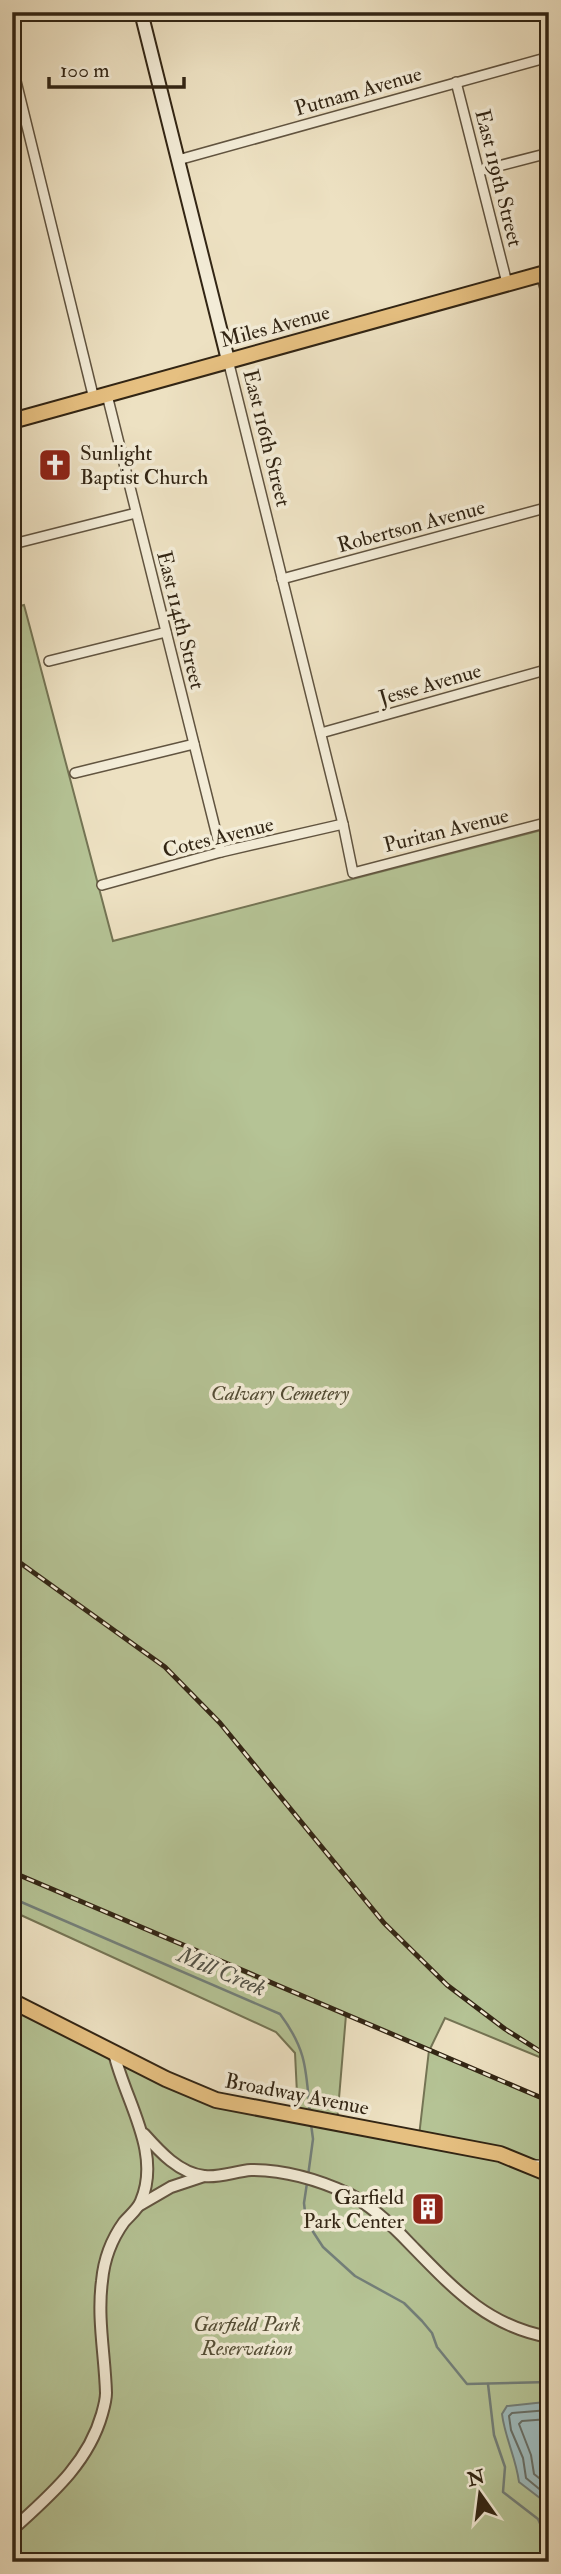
<svg xmlns="http://www.w3.org/2000/svg" width="561" height="2574" font-family="'IM FELL Double Pica',serif">
<style>
.green{fill:#b5c395;stroke:#747454;stroke-width:2;fill-rule:evenodd}
.water{fill:#9ebbbd;stroke:#737f79;stroke-width:2}
.lines{fill:none;stroke-linecap:round;stroke-linejoin:round}
.shore{stroke:#687068;stroke-width:2}
.stream{stroke:#737f79;stroke-width:2.5}
.minor-casing{stroke:#615440;stroke-width:12}
.tertiary-casing{stroke:#615440;stroke-width:14}
.secondary-casing{stroke:#322514;stroke-width:16}
.primary-casing{stroke:#322514;stroke-width:18}
.minor{stroke:#f3ecd7;stroke-width:9}
.tertiary{stroke:#f3ecd7;stroke-width:10}
.secondary{stroke:#f3ecd7;stroke-width:12}
.primary{stroke:#e6c081;stroke-width:14}
.rail-casing{stroke:#322514;stroke-width:5}
.rail{stroke:#f3ecd7;stroke-width:2.5;stroke-dasharray:8;stroke-linecap:butt}
.labels{text-anchor:middle;stroke-width:7;stroke-linejoin:round;paint-order:stroke}
.street-label{font-size:21px;fill:#322514;stroke:#f3ecd7}
.poi-label{font-size:21px;fill:#322514;stroke:#f3ecd7;text-anchor:start}
.park-label{font-size:21px;font-style:italic;fill:#534c34;stroke:#f3ecd7}
.water-label{font-size:23px;font-style:italic;fill:#525247;stroke:#f3ecd7}
</style>
<rect width="100%" height="100%" fill="#ede1c2"/>
<filter id="stains"><feTurbulence type="fractalNoise" baseFrequency=".00286" numOctaves="4"/><feColorMatrix values="0 0 0 0 .2 0 0 0 0 .09 0 0 0 0 .02 0 0 0 .5 -.17"/></filter>
<radialGradient id="worn" r=".72"><stop offset=".6" stop-color="#630" stop-opacity="0"/><stop offset="1" stop-color="#630" stop-opacity=".3"/></radialGradient>
<!-- green -->
<path class="green" d="M24,605L113,941L549,828V2061L445,2018L430,2049L549,2101V2562H12V2001L216,2100L298,2114L295,2053L276,2032L12,1911V608ZM346,2015L429,2050L419,2136L337,2122Z"/>
<!-- water -->
<path class="water" d="M545,2402L549,2404V2505L519,2482C516,2458 505,2438 502,2414L507,2406Z"/>
<g class="lines">
<!-- shore -->
<g class="shore">
<polyline points="549,2410 512,2413 509,2416 511,2430 523,2458 526,2478 549,2497"/>
<polyline points="549,2419 522,2421 519,2424 531,2455 534,2474 549,2486"/>
</g>
<!-- stream -->
<g class="stream">
<path d="M12,1898L280,2014C307,2050 306,2070 310,2114"/>
<polyline points="308,2176 313,2139 311,2124"/>
<polyline points="307,2183 304,2203 306,2221 323,2247 355,2276 404,2303 422,2321 432,2333 437,2347 467,2384 549,2382"/>
<polyline points="488,2384 494,2435 505,2467 503,2492 538,2519 549,2543"/>
</g>
<defs>
<g id="minor">
<polyline points="12,65 94,399"/>
<polyline points="456,82 507,283"/>
<polyline points="178,160 549,57"/>
<polyline points="479,171 549,153"/>
<polyline points="541,274 549,302"/>
<polyline points="228,360 343,824 353,873 549,822"/>
<polyline points="107,395 221,852"/>
<polyline points="17,543 136,513"/>
<polyline points="282,579 549,507"/>
<polyline points="49,661 166,632"/>
<polyline points="321,733 549,669"/>
<polyline points="75,773 194,744"/>
<polyline points="102,885 221,852 343,824"/>
<polyline points="533,2165 549,2165"/>
</g>
<g id="tertiary">
<path d="M144,2134C160,2152 179,2173 204,2176C219,2178 236,2171 251,2170C284,2170 319,2180 349,2194C372,2206 393,2226 410,2244C453,2288 487,2326 549,2337"/>
<polyline points="140,2205 171,2187 204,2176"/>
<path d="M12,2530C49,2496 88,2464 102,2414C104,2407 106,2400 106,2393C105,2356 97,2318 102,2281C104,2259 111,2240 124,2222C130,2215 138,2209 141,2201C162,2152 125,2101 114,2053"/>
</g>
<polyline id="secondary" points="141,12 228,360"/>
<g id="primary">
<polyline points="12,421 549,272"/>
<polyline points="12,2001 166,2079 216,2100 500,2154 549,2174"/>
</g>
</defs>
<!-- minor casing -->
<use href="#minor" class="minor-casing"/>
<!-- tertiary casing -->
<use href="#tertiary" class="tertiary-casing"/>
<!-- secondary casing -->
<use href="#secondary" class="secondary-casing"/>
<!-- primary casing -->
<use href="#primary" class="primary-casing"/>
<!-- minor -->
<use href="#minor" class="minor"/>
<!-- tertiary -->
<use href="#tertiary" class="tertiary"/>
<!-- secondary -->
<use href="#secondary" class="secondary"/>
<!-- primary -->
<use href="#primary" class="primary"/>
<defs>
<g id="rail">
<polyline points="12,1557 165,1667 220,1723 384,1923 447,1985 505,2029 549,2057"/>
<polyline points="12,1872 549,2101"/>
</g>
</defs>
<!-- rail casing -->
<use href="#rail" class="rail-casing"/>
<!-- rail -->
<use href="#rail" class="rail"/>
</g>
<!-- icons -->
<defs>
<symbol id="church-square" viewBox="-11 -11 22 22"><rect x="-9" y="-9" width="18" height="18" rx="4" fill="#8f2418" stroke="#f3ecd7"/><path d="M-1.2-6h2.4v3.5h3.3v2.4h-3.3V6h-2.4V-.1h-3.3v-2.4h3.3Z" fill="#fff"/></symbol>
<symbol id="building-square" viewBox="-11 -11 22 22"><rect x="-9" y="-9" width="18" height="18" rx="4" fill="#8f2418" stroke="#f3ecd7"/><path d="M-4-6H4V6H1V3H-1V6H-4ZM-2.5-4.3h1.7v1.8h-1.7ZM.8-4.3h1.7v1.8H.8ZM-2.5-1h1.7V.8h-1.7ZM.8-1h1.7V.8H.8Z" fill="#fff"/></symbol>
</defs>
<g fill-rule="evenodd">
<use href="#church-square" x="36" y="446" width="38" height="38"/>
<use href="#building-square" x="409" y="2190" width="38" height="38"/>
</g>
<g class="labels">
<!-- street labels -->
<g class="street-label">
<text transform="translate(358 91) rotate(-16)" y="7">Putnam Avenue</text>
<text transform="translate(499 178) rotate(76)" y="7">East 119th Street</text>
<text transform="translate(275 326) rotate(-15)" y="7">Miles Avenue</text>
<text transform="translate(267 438) rotate(76)" y="7">East 116th Street</text>
<text transform="translate(411 526) rotate(-15)" y="7">Robertson Avenue</text>
<text transform="translate(181 620) rotate(76)" y="7">East 114th Street</text>
<text transform="translate(430 684) rotate(-16)" y="7">Jesse Avenue</text>
<text transform="translate(446 830) rotate(-14)" y="7">Puritan Avenue</text>
<text transform="translate(218 837) rotate(-14)" y="7">Cotes Avenue</text>
<text transform="translate(297 2094) rotate(11)" y="7">Broadway Avenue</text>
</g>
<!-- poi labels -->
<g class="poi-label">
<text x="80" y="460">Sunlight<tspan x="80" dy="24">Baptist Church</tspan></text>
<text x="404" y="2204" text-anchor="end">Garfield<tspan x="404" dy="24">Park Center</tspan></text>
</g>
<!-- park labels -->
<g class="park-label">
<text x="280" y="1400">Calvary Cemetery</text>
<text x="247" y="2331">Garfield Park<tspan x="247" dy="24">Reservation</tspan></text>
</g>
<!-- water labels -->
<g class="water-label">
<text transform="translate(222 1971) rotate(23)" y="8">Mill Creek</text>
</g>
</g>
<!-- margin -->
<rect width="561" height="2574" fill="none" stroke="#ede1c2" stroke-width="42"/>
<rect x="14" y="14" width="533" height="2546" fill="none" stroke="#322514" stroke-width="3.5"/>
<rect x="21" y="21" width="519" height="2532" fill="none" stroke="#322514" stroke-width="2"/>
<!-- north arrow -->
<g transform="translate(480 2494) rotate(346)" stroke="#f3ecd7" stroke-width="5" paint-order="stroke">
<path d="M0-5L12 26L0 18L-12 26Z" fill="#322514"/>
<text y="-10" font-size="19" font-weight="bold" text-anchor="middle" fill="#322514">N</text>
</g>
<!-- scale -->
<path d="M49 77v10h135v-10" fill="none" stroke="#322514" stroke-width="3.5"/>
<text x="60" y="77" font-size="21" fill="#322514" stroke="#f3ecd7" stroke-width="5" paint-order="stroke">100 m</text>
<rect width="100%" height="100%" filter="url(#stains)"/>
<rect width="100%" height="100%" fill="url(#worn)"/>
</svg>
